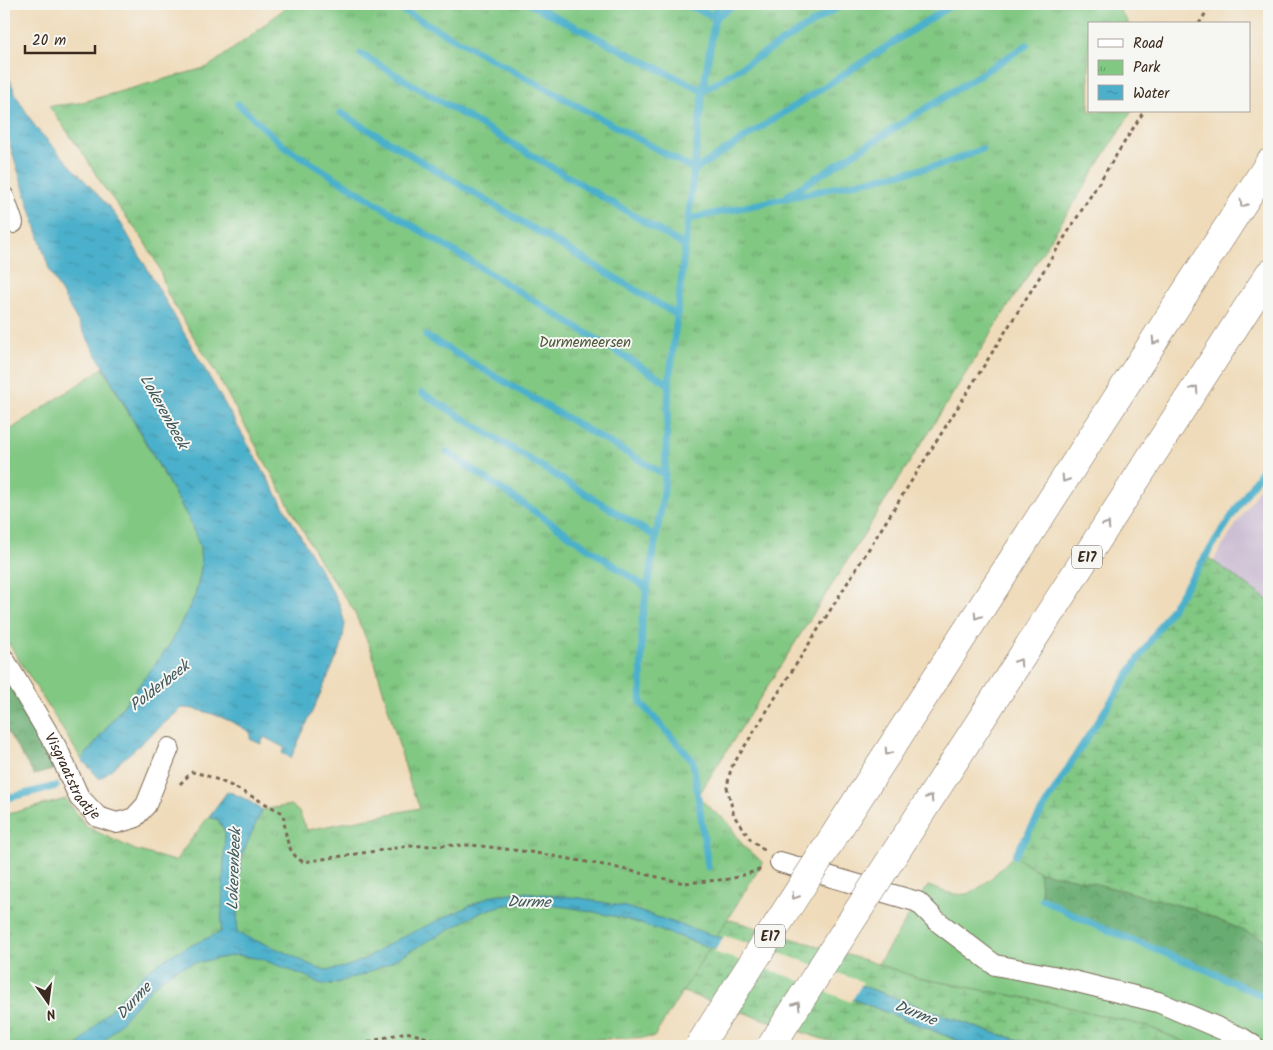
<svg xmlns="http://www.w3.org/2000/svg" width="1273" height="1050" font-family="Kalam,sans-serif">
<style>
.industrial{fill:#ccbed3}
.grass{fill:#81c883;stroke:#5e7950}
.forest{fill:url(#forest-crowns);stroke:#526b48}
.wetland{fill:url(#wetland-marsh);stroke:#5e7950}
.park{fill:url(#park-tufts);stroke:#5e7950}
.water{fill:url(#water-ripples);stroke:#446d74}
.pier{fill:#efdbba}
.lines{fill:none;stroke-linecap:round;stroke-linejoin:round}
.stream{stroke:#4cb0cb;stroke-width:7}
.street-casing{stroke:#7a6855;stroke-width:22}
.highway-casing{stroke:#7a6855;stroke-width:29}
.path{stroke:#7a6855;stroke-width:3;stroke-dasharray:4 4;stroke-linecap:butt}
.street{stroke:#fff;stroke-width:20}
.highway{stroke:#fff;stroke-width:28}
.highway-bridge-casing{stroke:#7a6855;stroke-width:29;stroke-linecap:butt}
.highway-bridge{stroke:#fff;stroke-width:28}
.oneway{stroke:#a79f9a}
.labels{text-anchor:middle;stroke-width:4;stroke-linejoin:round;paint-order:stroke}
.shield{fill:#f6f6f2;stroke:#73675e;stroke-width:1}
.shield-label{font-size:14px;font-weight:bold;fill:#3b2a1e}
.park-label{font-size:15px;fill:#50593c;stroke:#f6f6f2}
.street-label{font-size:15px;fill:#3b2a1e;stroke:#f6f6f2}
.water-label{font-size:16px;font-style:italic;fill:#41595b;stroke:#f6f6f2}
</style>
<defs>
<pattern id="forest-crowns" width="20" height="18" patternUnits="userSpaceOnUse" patternTransform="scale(1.25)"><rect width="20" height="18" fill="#68ac71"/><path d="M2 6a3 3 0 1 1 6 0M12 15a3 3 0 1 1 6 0" fill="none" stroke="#578c5c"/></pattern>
<pattern id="wetland-marsh" width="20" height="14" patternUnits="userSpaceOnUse" patternTransform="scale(1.25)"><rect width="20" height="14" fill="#81c883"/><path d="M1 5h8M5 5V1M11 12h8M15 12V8" fill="none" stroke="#6ba36b"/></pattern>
<pattern id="park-tufts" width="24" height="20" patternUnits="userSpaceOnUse" patternTransform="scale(1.25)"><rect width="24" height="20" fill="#81c883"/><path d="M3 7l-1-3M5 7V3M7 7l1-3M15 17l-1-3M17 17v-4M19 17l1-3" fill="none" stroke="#6ba36b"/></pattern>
<pattern id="water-ripples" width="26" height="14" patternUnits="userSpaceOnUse" patternTransform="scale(1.25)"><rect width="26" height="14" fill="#4cb0cb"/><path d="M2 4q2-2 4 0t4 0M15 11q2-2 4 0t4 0" fill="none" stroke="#408fa4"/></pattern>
</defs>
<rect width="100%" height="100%" fill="#f6f6f2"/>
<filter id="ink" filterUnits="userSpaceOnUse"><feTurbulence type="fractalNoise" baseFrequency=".02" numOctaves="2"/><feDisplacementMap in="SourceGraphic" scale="10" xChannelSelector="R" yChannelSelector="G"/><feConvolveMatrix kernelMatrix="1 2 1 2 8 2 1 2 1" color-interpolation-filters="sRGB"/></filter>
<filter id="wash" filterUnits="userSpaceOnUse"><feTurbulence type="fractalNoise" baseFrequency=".0096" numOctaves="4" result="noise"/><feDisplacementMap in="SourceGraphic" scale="20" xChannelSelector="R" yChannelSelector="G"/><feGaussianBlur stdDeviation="1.12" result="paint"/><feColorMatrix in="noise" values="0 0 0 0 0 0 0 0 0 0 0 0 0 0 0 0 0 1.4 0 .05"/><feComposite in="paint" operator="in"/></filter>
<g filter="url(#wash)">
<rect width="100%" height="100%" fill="#efdbba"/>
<!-- industrial -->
<polygon class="industrial" points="1269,473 1269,601 1213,561"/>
<!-- grass -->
<g class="grass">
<polygon points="103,368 189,519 200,546 201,570 195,596 169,646 82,760 4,636 4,434"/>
<path d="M1014,855L1039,872L1043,899L1090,923L1207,970L1269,999V1046H1194L1149,1027L1047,1002L918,978L878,964L928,886C940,890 953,896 966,894C981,891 1003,866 1014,855Z"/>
</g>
<!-- forest -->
<g class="forest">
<polygon points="4,676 60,768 34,775 4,726"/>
<polygon points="1039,872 1074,878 1190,908 1269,941 1269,999 1207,970 1090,923 1042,899"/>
</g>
<!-- wetland -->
<g class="wetland">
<polygon points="1206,556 1269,601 1269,941 1190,908 1074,878 1039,872 1014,855 1076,755"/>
<polygon points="677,904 878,964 918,978 1047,1002 1149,1027 1194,1046 1041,1046 984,1030 802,964 626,907"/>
<polygon points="674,935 794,976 972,1046 843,1046 683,992 100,1046"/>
</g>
<!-- park -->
<polygon class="park" points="290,4 1115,4 1129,24 1089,24 1089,111 1132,111 698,796 714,812 727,821 744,847 763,862 654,1037 575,1040 525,1046 4,1046 4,815 66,799 87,827 135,850 175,861 228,791 247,800 262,810 291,805 299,812 307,830 420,808 411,787 372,652 353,609 321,563 213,368 168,295 158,265 142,238 103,186 86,158 49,106 79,103 208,67 251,36"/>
<!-- water -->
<g class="water">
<path d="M4,66L17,97L36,128L111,209L122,225L339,603L345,624L341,648L291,758L282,753L285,748L264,737L261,744L250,739L251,733C234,721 203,708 182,708L100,779L82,760L169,646L195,596L201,570L200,546L189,519L50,272L4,126Z"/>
<polygon points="228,791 247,800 262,810 242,855 238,886 237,933 285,952 319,969 329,970 345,967 365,959 398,939 493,895 523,892 581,898 626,907 802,964 984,1030 1041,1046 972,1046 794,976 674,935 618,917 572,908 537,903 519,903 500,906 479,913 385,965 365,974 329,985 318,983 308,977 261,959 236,955 194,963 175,969 154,985 100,1046 78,1046 100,1020 148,970 176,952 221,932 225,832 218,820 209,817"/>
</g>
<!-- pier -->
<polygon class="pier" points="724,936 803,961 863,982 851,1002 793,978 714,952"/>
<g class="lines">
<!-- stream -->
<g class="stream">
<polyline points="391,4 695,170 953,4"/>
<polyline points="530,4 703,91 843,4"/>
<polyline points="685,4 716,17 735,4"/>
<polyline points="361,54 685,246"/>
<polyline points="238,104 285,147 669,384 664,490 642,619 641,703 693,761 708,867"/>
<polyline points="341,113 677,315"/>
<polyline points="788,195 1027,45"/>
<polyline points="689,219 944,164 982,149"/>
<polyline points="426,336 665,475"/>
<polyline points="669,384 703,91 717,4"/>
<polyline points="422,393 656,537"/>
<polyline points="447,452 647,588"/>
<polyline points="4,799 56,786"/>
<polyline points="1015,855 1076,755 1269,459"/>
<polyline points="1042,899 1090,923 1207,970 1269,999"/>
</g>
</g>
</g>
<g filter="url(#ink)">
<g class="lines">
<defs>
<g id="street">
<polyline points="4,197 13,223"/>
<path id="s1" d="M4,659L58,750L79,797L98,817L117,823L134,818L146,805L169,748"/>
<polyline points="780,862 918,902 937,921 995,965 1053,976 1158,1002 1242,1038 1254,1046"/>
</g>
<g id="highway">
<polyline points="841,825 1269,163"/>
<polyline points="904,839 1269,274"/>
</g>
</defs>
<!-- street casing -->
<use href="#street" class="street-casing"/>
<!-- highway casing -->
<use href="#highway" class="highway-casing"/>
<!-- path -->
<g class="path">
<polyline points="1199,24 1211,4"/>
<path d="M180,784L192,772C221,777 257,800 283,813C286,832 285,852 303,862L409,846L472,845L530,852L609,866L684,883L731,879L762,869"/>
<polyline points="764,850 751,840 734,816 727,787 731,768 1144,111"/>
<polyline points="353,1046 406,1032 457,1046"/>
</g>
<!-- street -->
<use href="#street" class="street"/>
<!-- highway -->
<use href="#highway" class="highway"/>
<defs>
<g id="highway-bridge">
<polyline points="699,1046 841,825"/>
<polyline points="771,1046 904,839"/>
</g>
</defs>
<!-- highway-bridge casing -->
<use href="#highway-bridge" class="highway-bridge-casing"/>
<!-- highway-bridge -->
<use href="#highway-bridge" class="highway-bridge"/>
</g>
<!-- one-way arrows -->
<defs><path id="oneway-chevron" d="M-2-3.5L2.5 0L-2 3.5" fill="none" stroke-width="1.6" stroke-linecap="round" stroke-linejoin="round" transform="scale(1.25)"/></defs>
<g class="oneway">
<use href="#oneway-chevron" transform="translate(1243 204) rotate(123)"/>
<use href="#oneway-chevron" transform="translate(1155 341) rotate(123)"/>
<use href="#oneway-chevron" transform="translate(1195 389) rotate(-57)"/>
<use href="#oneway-chevron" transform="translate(1065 479) rotate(123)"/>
<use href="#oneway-chevron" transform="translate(1107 525) rotate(-57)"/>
<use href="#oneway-chevron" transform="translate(977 616) rotate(123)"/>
<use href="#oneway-chevron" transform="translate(1019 662) rotate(-57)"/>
<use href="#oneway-chevron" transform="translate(888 752) rotate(123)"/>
<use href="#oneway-chevron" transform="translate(930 798) rotate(-57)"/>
<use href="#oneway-chevron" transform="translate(795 896) rotate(123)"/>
<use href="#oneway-chevron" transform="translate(797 1005) rotate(-57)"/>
</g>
</g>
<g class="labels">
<!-- shield labels -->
<g class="shield">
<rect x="1072" y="545.5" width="30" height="23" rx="4"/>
<rect x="755" y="924.5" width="30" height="23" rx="4"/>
</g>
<g class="shield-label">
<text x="1087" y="562">E17</text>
<text x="770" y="941">E17</text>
</g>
<!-- park labels -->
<g class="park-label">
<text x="585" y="347">Durmemeersen</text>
</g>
<!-- street labels -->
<g class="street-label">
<text dy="5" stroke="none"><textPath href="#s1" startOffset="136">Visgraatstraatje</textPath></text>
</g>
<!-- water labels -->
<g class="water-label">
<text transform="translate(165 411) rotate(61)" y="6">Lokerenbeek</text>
<text transform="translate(159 685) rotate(-38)" y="6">Polderbeek</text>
<text transform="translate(233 869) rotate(-88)" y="6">Lokerenbeek</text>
<text transform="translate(529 901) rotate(1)" y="6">Durme</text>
<text transform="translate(133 1000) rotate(-47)" y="6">Durme</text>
<text transform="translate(916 1012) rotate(22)" y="6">Durme</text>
</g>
</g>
<!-- margin -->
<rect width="1273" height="1050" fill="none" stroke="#f6f6f2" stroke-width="20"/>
<!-- legend -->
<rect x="1088" y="22" width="162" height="90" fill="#f6f6f2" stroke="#aba49d"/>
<rect x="1098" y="39" width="25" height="8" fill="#ffffff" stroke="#aba49d"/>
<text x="1133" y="48" font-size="15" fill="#3b2a1e">Road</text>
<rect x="1098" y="60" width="25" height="15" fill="url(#park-tufts)" stroke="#aba49d"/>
<text x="1133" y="72" font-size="15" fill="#3b2a1e">Park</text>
<rect x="1098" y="85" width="25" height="15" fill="url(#water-ripples)" stroke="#aba49d"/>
<text x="1133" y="98" font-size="15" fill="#3b2a1e">Water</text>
<!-- north arrow -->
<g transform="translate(48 1002) rotate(166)" stroke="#f6f6f2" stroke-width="4" paint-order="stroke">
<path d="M0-4L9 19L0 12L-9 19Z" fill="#3b2a1e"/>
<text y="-8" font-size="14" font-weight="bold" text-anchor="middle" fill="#3b2a1e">N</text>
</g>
<!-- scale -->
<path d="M25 45v8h70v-8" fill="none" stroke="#3b2a1e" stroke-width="2.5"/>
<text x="32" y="45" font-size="15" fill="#3b2a1e" stroke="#f6f6f2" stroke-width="4" paint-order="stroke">20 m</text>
</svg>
